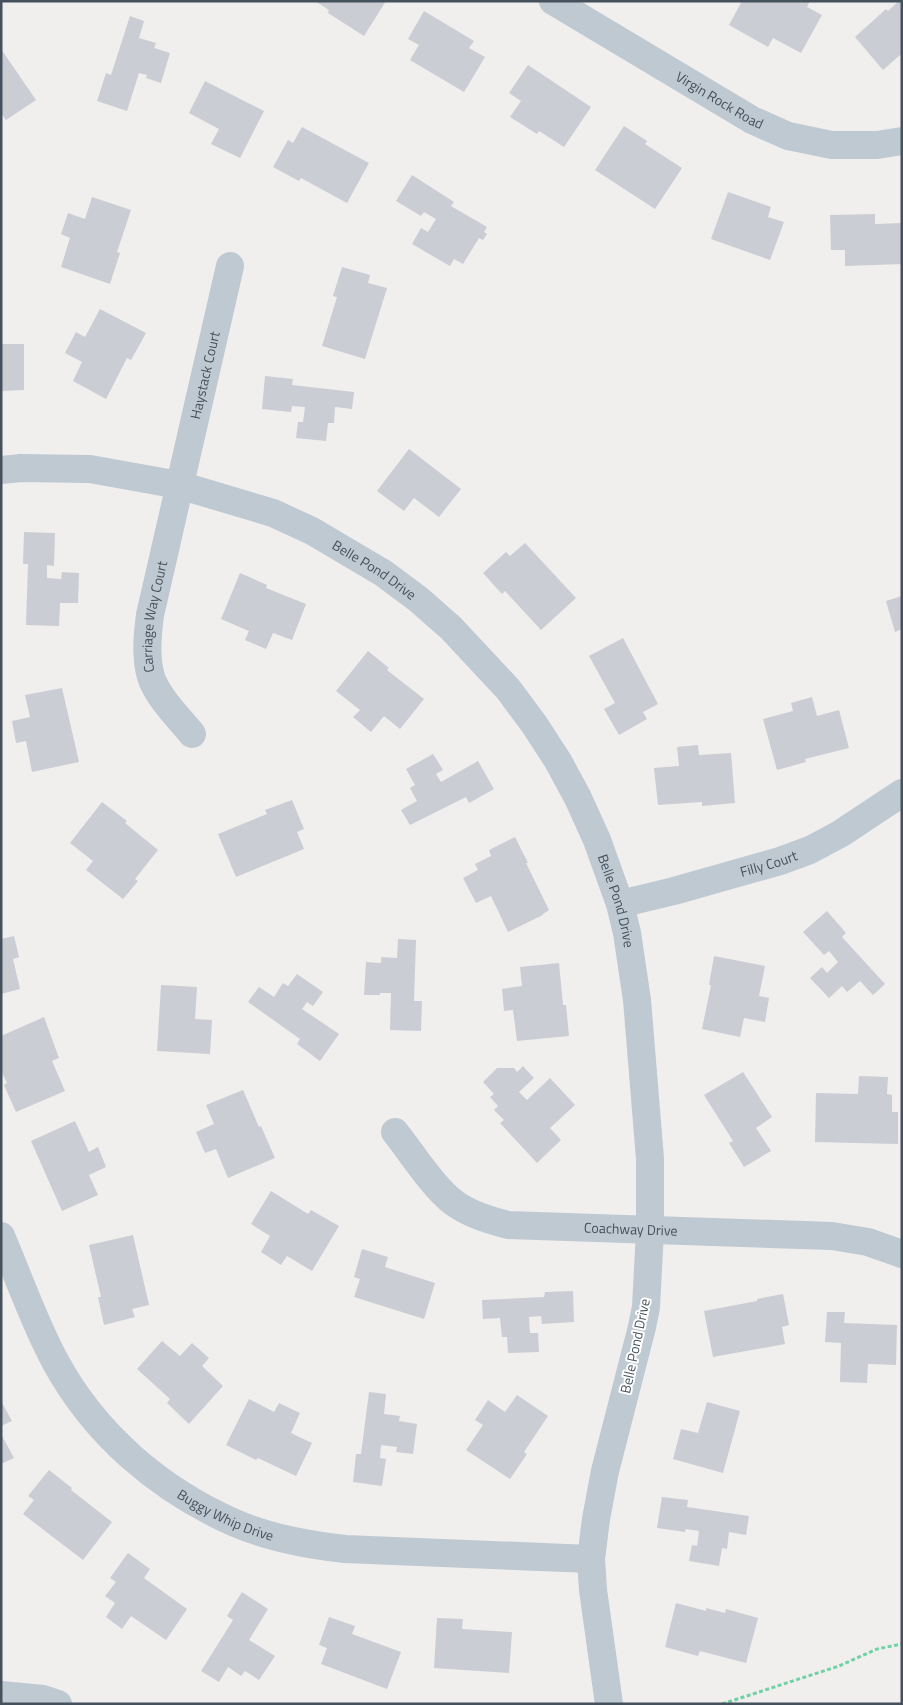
<svg xmlns="http://www.w3.org/2000/svg" width="903" height="1705" font-family="'Titillium Web',sans-serif">
<style>
.building{fill:#cacdd4}
.lines{fill:none;stroke-linecap:round;stroke-linejoin:round}
.path{stroke:#70d2a4;stroke-width:3;stroke-dasharray:4 2.5;stroke-linecap:butt}
.street{stroke:#bec9d2;stroke-width:28}
.labels{text-anchor:middle;stroke-width:4;stroke-linejoin:round;paint-order:stroke}
.street-label{font-size:14px;fill:#45515d;stroke:#fff}
</style>
<rect width="100%" height="100%" fill="#f1eeee"/>
<!-- building -->
<g class="building">
<polygon points="315,1 386,1 364,36 328,13 329,10"/>
<polygon points="742,1 810,1 807,7 822,15 801,53 773,38 768,47 729,25"/>
<polygon points="899,1 902,1 902,58 900,55 883,70 855,37 886,9 888,11"/>
<polygon points="424,11 474,41 469,48 485,57 464,92 410,60 419,45 408,39"/>
<polygon points="130,16 144,21 139,38 156,43 154,48 170,53 161,83 146,78 147,75 139,73 127,111 97,101 106,73 111,75"/>
<polygon points="1,49 36,100 6,120 1,113"/>
<polygon points="528,65 591,107 564,147 539,131 537,134 510,117 521,101 509,93"/>
<polygon points="205,81 264,111 240,158 211,144 219,129 189,113"/>
<polygon points="624,126 647,141 645,144 682,168 655,209 595,170"/>
<polygon points="302,127 369,163 347,203 301,178 299,181 273,167 288,140 293,143"/>
<polygon points="412,175 454,202 451,206 487,227 484,232 487,234 483,240 479,238 463,264 454,259 450,266 412,244 421,228 428,232 436,219 424,212 421,216 396,201"/>
<polygon points="728,192 771,207 768,217 784,222 770,260 711,239"/>
<polygon points="92,197 131,210 117,252 120,253 110,284 61,267 70,238 61,234 68,213 85,219"/>
<polygon points="875,214 875,224 902,223 902,264 845,266 845,250 831,250 830,215"/>
<polygon points="342,267 370,275 368,283 387,288 365,359 322,346 337,297 333,296"/>
<polygon points="100,309 146,333 131,360 127,358 106,399 73,381 82,362 65,353 76,332 85,337"/>
<polygon points="1,344 24,344 24,390 1,391"/>
<polygon points="265,376 293,379 292,385 354,392 352,409 335,407 334,423 328,423 326,441 296,438 298,422 303,422 305,407 292,406 291,412 262,409"/>
<polygon points="409,449 461,489 439,517 414,498 404,511 377,491"/>
<polygon points="24,532 55,533 54,566 47,565 47,578 61,579 62,572 79,573 78,603 60,603 59,626 26,625 28,564 23,564"/>
<polygon points="525,543 576,598 541,630 505,591 502,594 483,573 506,552 510,556"/>
<polygon points="240,573 267,585 266,588 306,604 292,640 273,633 266,649 245,640 249,631 221,619"/>
<polygon points="902,596 902,629 895,632 886,601"/>
<polygon points="623,638 658,704 643,712 647,719 619,735 604,709 615,703 589,656"/>
<polygon points="368,651 389,668 387,670 424,699 400,729 384,716 371,732 353,717 360,710 336,691"/>
<polygon points="62,688 79,762 32,772 26,741 16,743 12,721 30,717 25,695"/>
<polygon points="812,697 817,716 839,710 849,748 805,759 806,762 777,770 763,719 793,711 791,703"/>
<polygon points="698,745 699,755 731,753 735,803 702,806 702,802 658,805 654,768 679,766 677,747"/>
<polygon points="433,754 443,770 436,774 441,782 478,761 494,789 469,803 466,797 410,825 401,810 417,801 410,788 415,785 406,769"/>
<polygon points="292,800 304,829 297,832 304,849 236,877 218,834 267,814 265,810"/>
<polygon points="102,802 127,821 125,823 158,850 135,879 138,881 123,899 86,870 93,861 70,843"/>
<polygon points="515,837 528,863 526,863 549,910 543,914 543,915 508,932 491,896 476,903 463,878 478,870 475,864 491,856 489,850"/>
<polygon points="827,911 846,933 842,937 885,984 873,995 860,981 847,992 842,986 829,998 810,978 822,967 827,973 838,962 829,951 824,955 803,932"/>
<polygon points="14,936 19,957 13,959 20,989 1,994 1,939"/>
<polygon points="398,939 416,940 414,1001 422,1001 421,1031 390,1030 391,993 380,993 380,995 364,995 366,962 381,963 381,957 397,958"/>
<polygon points="714,956 765,966 759,996 769,998 765,1022 744,1018 740,1037 702,1029 711,985 709,985"/>
<polygon points="559,963 563,1005 566,1005 569,1036 517,1041 513,1010 504,1011 502,989 522,986 520,967"/>
<polygon points="297,974 323,992 313,1006 307,1002 302,1009 339,1034 320,1061 297,1044 300,1039 248,1002 259,987 274,997 283,983 288,986"/>
<polygon points="161,985 197,987 195,1019 212,1020 210,1054 157,1051"/>
<polygon points="44,1017 59,1058 52,1061 65,1091 16,1112 4,1085 7,1083 1,1070 1,1036"/>
<polygon points="523,1066 534,1078 519,1092 527,1100 550,1078 575,1105 550,1128 561,1140 537,1163 500,1123 504,1120 494,1110 498,1106 490,1097 494,1094 483,1082 497,1068 514,1068 517,1072"/>
<polygon points="743,1072 772,1117 756,1128 771,1151 744,1167 729,1143 733,1141 704,1095"/>
<polygon points="859,1076 888,1077 887,1094 892,1095 892,1112 898,1112 898,1144 815,1142 816,1093 858,1094"/>
<polygon points="243,1090 259,1127 261,1126 275,1158 228,1178 216,1149 205,1153 196,1132 214,1124 206,1105"/>
<polygon points="75,1121 89,1152 98,1147 106,1167 89,1175 98,1195 62,1211 31,1141"/>
<polygon points="271,1191 308,1214 311,1210 339,1226 312,1271 287,1256 281,1265 261,1252 270,1236 251,1224"/>
<polygon points="133,1235 149,1305 132,1309 135,1317 104,1325 98,1297 101,1297 89,1245"/>
<polygon points="362,1249 388,1257 385,1267 435,1283 424,1319 354,1297 360,1279 354,1277"/>
<polygon points="573,1291 574,1322 542,1324 541,1316 529,1317 530,1333 538,1333 539,1352 508,1353 507,1337 502,1337 500,1318 483,1319 482,1300 544,1297 545,1292"/>
<polygon points="783,1294 789,1325 782,1327 785,1344 713,1357 704,1311 757,1301 757,1299"/>
<polygon points="827,1312 845,1312 844,1323 897,1325 896,1365 868,1364 867,1383 840,1382 841,1343 825,1342"/>
<polygon points="162,1341 180,1356 192,1343 209,1358 202,1366 223,1386 189,1424 167,1403 170,1399 137,1369"/>
<polygon points="369,1392 386,1394 384,1414 400,1416 399,1421 417,1424 413,1454 396,1452 397,1447 381,1445 380,1458 386,1459 382,1486 353,1482 356,1454 361,1454"/>
<polygon points="517,1395 548,1416 524,1452 527,1454 510,1479 466,1450 483,1425 475,1420 488,1400 505,1412"/>
<polygon points="249,1399 274,1412 279,1403 300,1413 291,1433 312,1443 296,1476 258,1458 256,1460 226,1445"/>
<polygon points="1,1401 12,1421 1,1426"/>
<polygon points="707,1402 740,1411 723,1473 673,1459 681,1429 698,1433"/>
<polygon points="1,1434 14,1458 1,1464"/>
<polygon points="49,1470 72,1488 71,1490 112,1522 83,1560 23,1514 34,1500 28,1496"/>
<polygon points="662,1497 688,1500 687,1507 749,1516 746,1535 729,1532 727,1549 722,1548 719,1566 689,1561 692,1545 697,1546 699,1531 686,1529 685,1532 657,1528"/>
<polygon points="128,1553 150,1569 144,1578 187,1609 166,1640 131,1616 122,1629 106,1617 115,1603 105,1596 116,1582 110,1578"/>
<polygon points="242,1592 268,1609 249,1640 275,1656 259,1680 245,1671 241,1676 228,1667 219,1682 201,1671 233,1620 227,1616"/>
<polygon points="676,1603 706,1611 706,1608 725,1613 726,1609 758,1618 746,1663 700,1651 698,1656 665,1647"/>
<polygon points="329,1617 355,1626 352,1634 401,1652 387,1689 321,1664 327,1648 319,1645"/>
<polygon points="437,1618 463,1619 462,1629 512,1632 509,1673 434,1668"/>
</g>
<g class="lines">
<!-- path -->
<polyline class="path" points="722,1704 839,1666 877,1649 902,1644"/>
<!-- street -->
<g class="street">
<path id="s1" d="M553,1L752,120L788,136L832,145H877L902,141"/>
<path id="s2" d="M1,470L21,468L90,469L179,485L273,513L312,531L383,573L418,599L451,628L508,689L534,724L558,761L578,798L597,840L620,904L627,933L637,1000L650,1159V1231L646,1307L642,1327L605,1471L596,1519L591,1559L593,1590L609,1704"/>
<path id="s3" d="M192,734C180,719 165,705 156,688C144,669 147,637 150,615L230,266"/>
<path id="s4" d="M620,904L674,891L780,861L810,850L840,834L902,793"/>
<path id="s5" d="M395,1132C411,1152 425,1175 443,1193C459,1211 485,1219 508,1225L832,1236L868,1242L902,1254"/>
<path id="s6" d="M1,1236C19,1278 34,1322 55,1361C95,1435 160,1490 235,1523C270,1538 308,1545 345,1549L591,1559"/>
<polyline points="1,1695 43,1699 58,1704"/>
</g>
</g>
<g class="labels">
<!-- street labels -->
<g class="street-label">
<text dy="5" stroke="none"><textPath href="#s1" startOffset="194">Virgin Rock Road</textPath></text>
<text dy="5" stroke="none"><textPath href="#s3" startOffset="379">Haystack Court</textPath></text>
<text dy="5" stroke="none"><textPath href="#s2" startOffset="394">Belle Pond Drive</textPath></text>
<text dy="5" stroke="none"><textPath href="#s3" startOffset="132">Carriage Way Court</textPath></text>
<text dy="5" stroke="none"><textPath href="#s4" startOffset="154">Filly Court</textPath></text>
<text dy="5" stroke="none"><textPath href="#s2" startOffset="814">Belle Pond Drive</textPath></text>
<text dy="5" stroke="none"><textPath href="#s5" startOffset="274">Coachway Drive</textPath></text>
<text transform="translate(635 1346) rotate(-78)" y="5">Belle Pond Drive</text>
<text dy="5" stroke="none"><textPath href="#s6" startOffset="371">Buggy Whip Drive</textPath></text>
</g>
</g>
<!-- border -->
<rect width="903" height="1705" fill="none" stroke="#45515d" stroke-width="5"/>
</svg>
